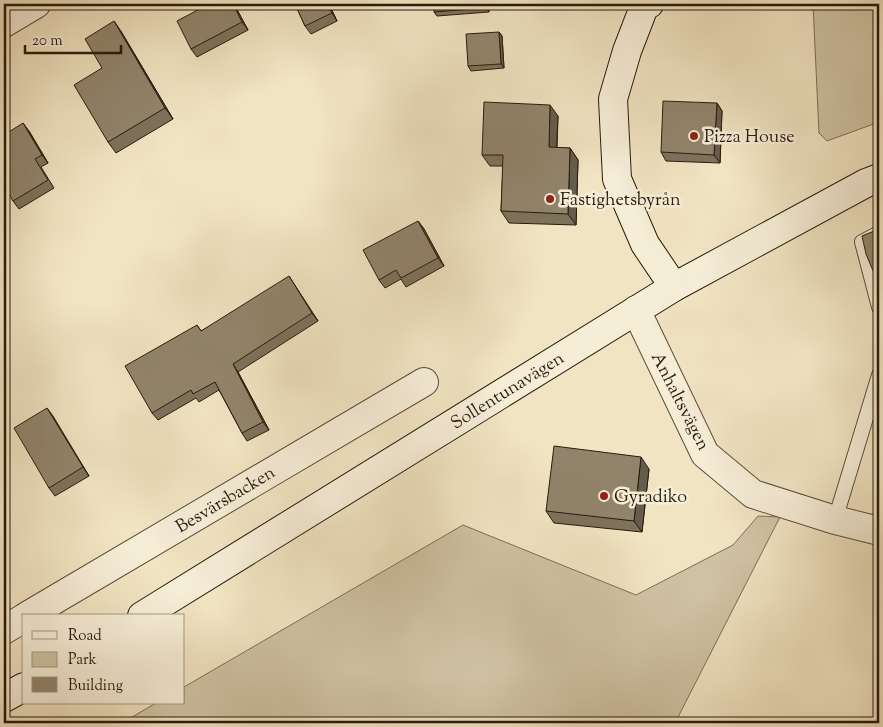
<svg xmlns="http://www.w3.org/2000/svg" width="883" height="727" font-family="'Sorts Mill Goudy',serif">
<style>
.green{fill:#cfc2a3;stroke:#7c6e58}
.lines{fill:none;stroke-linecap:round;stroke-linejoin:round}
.lane-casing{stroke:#5a4d3a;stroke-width:16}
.street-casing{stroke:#5a4d3a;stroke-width:30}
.secondary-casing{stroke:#281b0d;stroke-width:30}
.lane{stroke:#f6edd7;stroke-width:14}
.street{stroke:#f6edd7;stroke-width:28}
.secondary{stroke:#f6edd7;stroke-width:28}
.wall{fill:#7d725c;stroke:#281b0d}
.shaded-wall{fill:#665c4b;stroke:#281b0d}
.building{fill:#91846b;stroke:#281b0d}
.poi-dot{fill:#8f2418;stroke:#f6edd7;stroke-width:2}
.labels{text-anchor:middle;stroke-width:5;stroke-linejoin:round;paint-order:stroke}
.poi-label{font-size:18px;fill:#281b0d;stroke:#f6edd7;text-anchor:start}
.street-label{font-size:18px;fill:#281b0d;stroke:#f6edd7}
</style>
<rect width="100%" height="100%" fill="#f1e4c2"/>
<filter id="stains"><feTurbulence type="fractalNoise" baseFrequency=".004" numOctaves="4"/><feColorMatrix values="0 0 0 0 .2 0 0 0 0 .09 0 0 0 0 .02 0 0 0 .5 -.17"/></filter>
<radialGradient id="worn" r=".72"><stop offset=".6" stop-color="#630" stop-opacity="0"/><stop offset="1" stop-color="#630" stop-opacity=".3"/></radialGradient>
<!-- green -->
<g class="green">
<polygon points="813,4 879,4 879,122 827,141 819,133"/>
<polygon points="758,516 780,517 675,723 471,723 468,719 460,723 122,723 156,703 184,703 184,687 463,525 636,595 733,545"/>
</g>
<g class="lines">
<defs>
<g id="lane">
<polyline points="879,233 862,242 879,307"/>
<polyline points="835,520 879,375"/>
</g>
<g id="street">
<polyline points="4,23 36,4"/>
<polyline points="636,310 705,454 753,494 835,520 879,531"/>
<polyline points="27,616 424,382"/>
<polyline points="4,630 24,618"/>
</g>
<g id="secondary">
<polyline points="649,4 644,7 627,51 613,99 617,179 645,244 674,287"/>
<polyline points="142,616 674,287 866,183 879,178"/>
<polyline points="4,698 24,687"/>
</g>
</defs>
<!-- lane casing -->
<use href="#lane" class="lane-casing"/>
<!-- street casing -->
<use href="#street" class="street-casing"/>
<!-- secondary casing -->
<use href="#secondary" class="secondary-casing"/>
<!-- lane -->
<use href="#lane" class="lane"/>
<!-- street -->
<use href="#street" class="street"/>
<!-- secondary -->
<use href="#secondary" class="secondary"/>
</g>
<!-- wall -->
<g class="wall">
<polygon points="234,4 248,30 197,57 191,49"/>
<polygon points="295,4 329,4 337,21 311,34 305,26"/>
<polygon points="488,4 489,12 437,16 434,12"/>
<polygon points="114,21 122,33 173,119 116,153 108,142 102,68"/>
<polygon points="499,32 502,36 504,68 471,71 468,66"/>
<polygon points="717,103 722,111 720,163 666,161 661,152"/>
<polygon points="558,116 557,148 570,148 578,160 576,225 509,223 501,211 503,166 490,166 482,155"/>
<polygon points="29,131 48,163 41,167 54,188 19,209 13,201"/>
<polygon points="418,221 424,229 444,266 406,287 401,279 385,288 379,280"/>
<polygon points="294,284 318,321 238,372 269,430 247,441 242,433 219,390 199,402 196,398 158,420 152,413 197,325 201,331"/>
<polygon points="47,408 89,476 55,496 49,488"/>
<polygon points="649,469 642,532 554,523 546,511"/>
</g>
<!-- shaded-wall -->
<g class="shaded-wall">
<polygon points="233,4 234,4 248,30 242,22"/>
<polygon points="327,4 329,4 337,21 332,13"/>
<polygon points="486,4 488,4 489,12 486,8"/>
<polygon points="114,21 122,33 173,119 165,108"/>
<polygon points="499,32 502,36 504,68 501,64"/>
<polygon points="717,103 722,111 720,163 714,155"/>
<polygon points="550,105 558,116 556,159 549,147"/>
<polygon points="23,123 29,131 48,163 42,155"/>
<polygon points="570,148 578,160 576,225 568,214"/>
<polygon points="418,221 424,229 444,266 438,258"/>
<polygon points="289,276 294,284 318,321 312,313"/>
<polygon points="233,364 238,372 269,430 263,422"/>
<polygon points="47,408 53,416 89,476 83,467"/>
<polygon points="641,457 649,469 642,532 634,521"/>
</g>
<!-- building -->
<g class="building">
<polygon points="209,4 233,4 242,22 191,49 177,21"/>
<polygon points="295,4 327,4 332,13 305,26"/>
<polygon points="434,4 486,4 486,8 434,12"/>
<polygon points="114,21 165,108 108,142 74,85 102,68 85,39"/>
<polygon points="499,32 501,64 468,66 466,34"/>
<polygon points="663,101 717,103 714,155 661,152"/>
<polygon points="484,102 550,105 549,147 570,148 568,214 501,211 503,155 482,155"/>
<polygon points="23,123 42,155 35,159 48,180 13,201 4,186 4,135"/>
<polygon points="418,221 438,258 401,278 396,270 379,280 363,250"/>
<polygon points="879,229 879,285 866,254 862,236"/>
<polygon points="289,276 312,313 233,364 263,422 242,433 215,382 193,394 191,390 152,413 125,366 197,325 201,331"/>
<polygon points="47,408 83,467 49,488 14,428"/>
<polygon points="554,446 641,457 634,521 546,511"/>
<polygon points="879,659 879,667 877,666"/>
</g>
<!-- markers -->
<g class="poi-dot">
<circle cx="694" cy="136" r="5"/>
<circle cx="550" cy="199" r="5"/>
<circle cx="604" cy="496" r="5"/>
</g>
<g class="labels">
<!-- poi labels -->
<g class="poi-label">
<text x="704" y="142">Pizza House</text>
<text x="560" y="205">Fastighetsbyrån</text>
<text x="614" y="502">Gyradiko</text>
</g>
<!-- street labels -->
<g class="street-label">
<text transform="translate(507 390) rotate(-32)" y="6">Sollentunavägen</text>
<text transform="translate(681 401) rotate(63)" y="6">Anhaltsvägen</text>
<text transform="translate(225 499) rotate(-31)" y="6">Besvärsbacken</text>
</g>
</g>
<!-- margin -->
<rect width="883" height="727" fill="none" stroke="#f1e4c2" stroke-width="20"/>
<rect x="5" y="5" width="873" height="717" fill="none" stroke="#281b0d" stroke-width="2.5"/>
<rect x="10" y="10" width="863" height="707" fill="none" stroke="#281b0d"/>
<!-- legend -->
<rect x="22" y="614" width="162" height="90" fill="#f6edd7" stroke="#a49986"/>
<rect x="32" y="631" width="25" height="8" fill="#f6edd7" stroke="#a49986"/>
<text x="68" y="640" font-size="15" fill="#281b0d">Road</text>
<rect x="32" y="652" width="25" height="15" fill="#cfc2a3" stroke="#a49986"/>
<text x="68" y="664" font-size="15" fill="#281b0d">Park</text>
<rect x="32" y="677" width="25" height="15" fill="#91846b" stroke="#a49986"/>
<text x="68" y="690" font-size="15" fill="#281b0d">Building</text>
<!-- scale -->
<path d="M25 45v8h96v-8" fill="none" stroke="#281b0d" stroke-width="2.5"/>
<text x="32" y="45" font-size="15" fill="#281b0d" stroke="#f6edd7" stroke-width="4" paint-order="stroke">20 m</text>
<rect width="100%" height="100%" filter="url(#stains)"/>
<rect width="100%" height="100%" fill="url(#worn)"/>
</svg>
